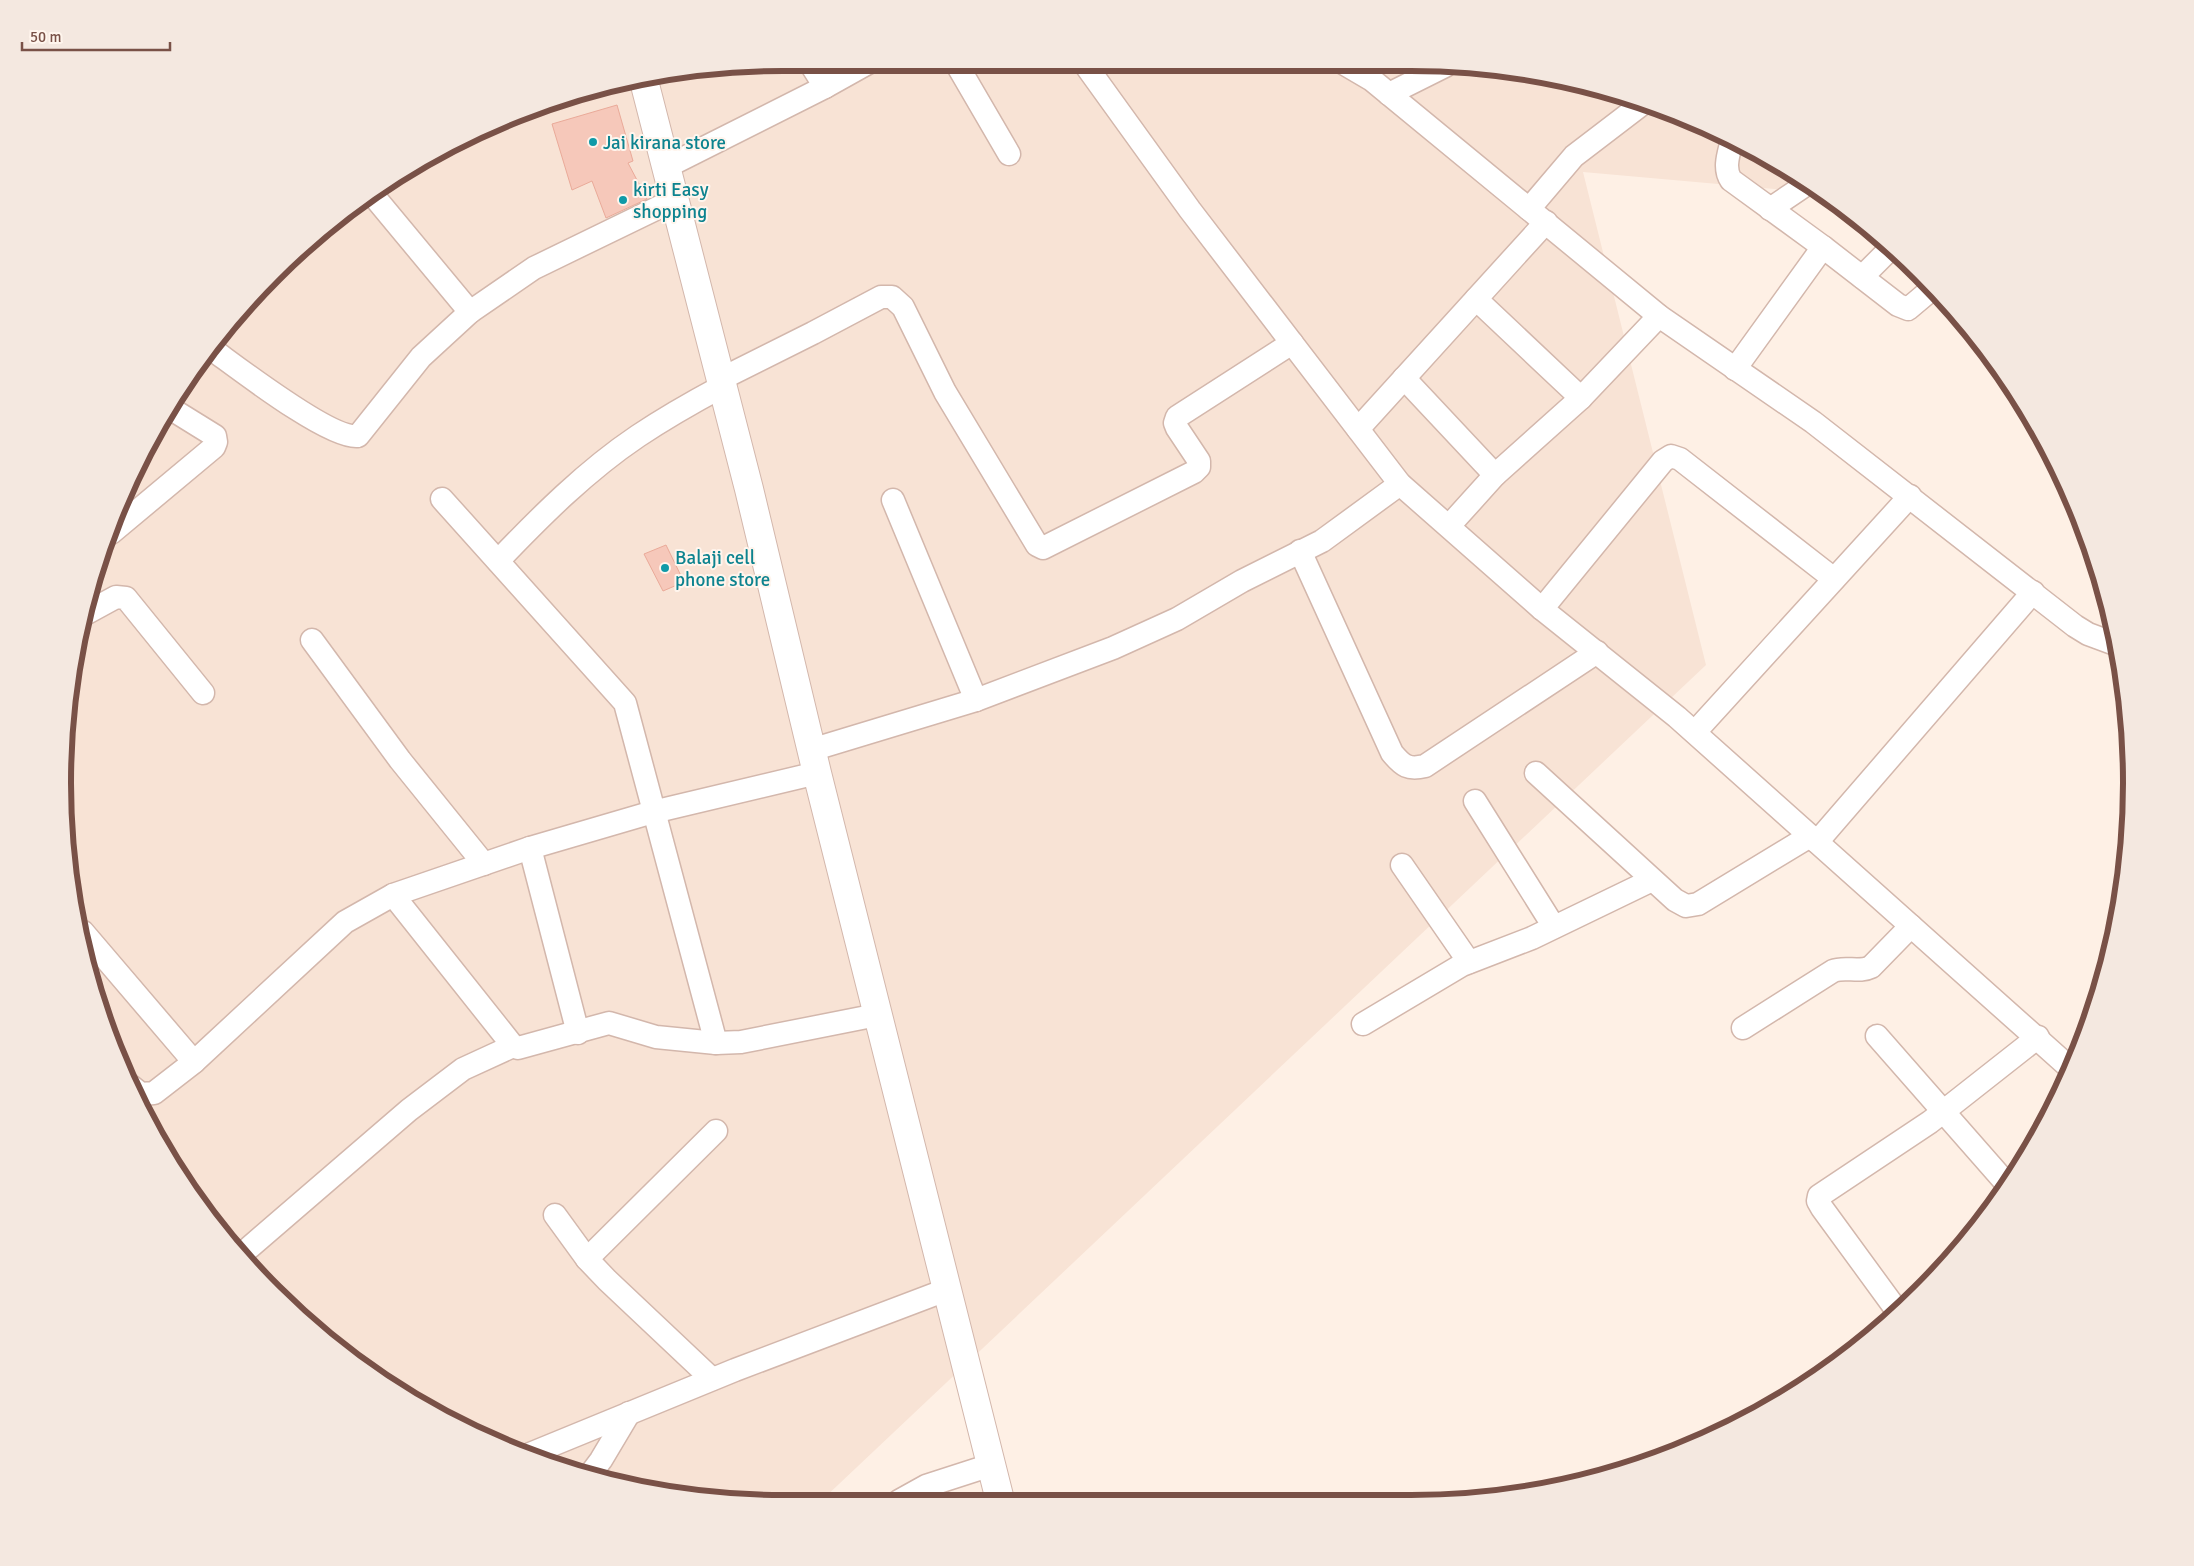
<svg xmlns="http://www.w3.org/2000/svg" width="2194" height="1566" font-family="Signika,sans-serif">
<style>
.residential{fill:#f8e3d5}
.building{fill:#f6c8ba;stroke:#eaaa99}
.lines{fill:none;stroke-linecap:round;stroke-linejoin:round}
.minor-casing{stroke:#d3b7ac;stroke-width:25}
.tertiary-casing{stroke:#d3b7ac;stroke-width:30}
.minor{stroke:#fff;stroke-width:22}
.tertiary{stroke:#fff;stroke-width:28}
.culture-dot{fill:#0f9aa8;stroke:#fff5ed;stroke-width:2}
.labels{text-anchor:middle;stroke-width:4;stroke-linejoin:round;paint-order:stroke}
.culture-label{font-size:19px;fill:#0d838f;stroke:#fff5ed;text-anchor:start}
.rim{fill:none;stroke:#795147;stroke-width:6}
</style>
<rect width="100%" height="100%" fill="#fef0e5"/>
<!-- residential -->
<polygon class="residential" points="783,63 1411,63 1552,76 1686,117 1771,159 1819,193 1583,172 1706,665 821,1501 736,1502 596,1479 464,1429 344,1354 241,1258 159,1143 117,1059 69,877 69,689 87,596 137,465 241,308 383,184 507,117 596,87"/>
<!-- building -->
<g class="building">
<polygon points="617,105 633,161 628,163 647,199 606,218 592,181 572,190 552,124"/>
<polygon points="666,545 684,582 663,591 644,554"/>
</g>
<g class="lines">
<defs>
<g id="minor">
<polyline points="810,63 825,87"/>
<polyline points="956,63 1009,154"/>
<polyline points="1084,63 1190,210 1400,484 1542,609 1677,717 2070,1068"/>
<polyline points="1343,63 1372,80 1659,316 1813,422 2075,626 2088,634 2115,644"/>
<polyline points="1389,94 1445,66"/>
<path d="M1732,140C1729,153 1723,168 1731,180L1823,247L1898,305L1908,309L1933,288"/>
<polyline points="666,167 825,87 868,63"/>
<polyline points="372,194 470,312"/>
<polyline points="1529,209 1574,156 1642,104"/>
<polyline points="1770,209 1807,184"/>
<polyline points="1862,277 1892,247"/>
<polyline points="1476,299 1581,398"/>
<path d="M213,350C238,368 331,440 358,436L421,357L470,312L534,268L674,200"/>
<polyline points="1735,369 1823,247"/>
<polyline points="1404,378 1495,475"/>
<polyline points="719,380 813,333 881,297 892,297 903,307 945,392 1037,545 1043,548 1194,472 1199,467 1199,461 1177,428 1175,423 1177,417 1292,343"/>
<polyline points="1358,429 1546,222"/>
<polyline points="442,499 625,703 716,1043"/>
<polyline points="893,500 976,700"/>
<polyline points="1449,526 1495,475 1581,398 1659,316"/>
<polyline points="111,533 214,447 216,442 215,436 173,410"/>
<path d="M1300,551L1392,753C1403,766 1408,770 1425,766L1597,652"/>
<path d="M498,561C541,516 586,471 638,436C665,418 693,402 721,387"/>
<polyline points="1542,609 1663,461 1671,456 1680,459 1834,579"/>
<polyline points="83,615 116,597 126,598 203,693"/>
<polyline points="312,640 400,760 484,864"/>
<polyline points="1695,732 1910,496"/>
<polyline points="811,750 976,700 1113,648 1177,619 1242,581 1322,541 1400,484"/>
<polyline points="1536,773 1675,900 1686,906 1698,904 1810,836"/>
<polyline points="1475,801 1554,927"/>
<polyline points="1817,842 2033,592"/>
<polyline points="530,848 578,1033"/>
<polyline points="1402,865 1469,962"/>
<polyline points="393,895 513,1046 518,1048 609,1023 656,1037 716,1043 741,1042 877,1015"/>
<polyline points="83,932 194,1062"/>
<polyline points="1363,1024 1462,965 1532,938 1652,880"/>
<path d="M1743,1028L1833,971C1845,966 1859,973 1871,967L1911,926"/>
<polyline points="1877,1036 2006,1183"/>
<polyline points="131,1086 141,1094 154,1093 194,1062 345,922 393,895 530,848 653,812 817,773"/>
<polyline points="555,1215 587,1259 607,1280 712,1379"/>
<polyline points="250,1247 409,1110 463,1069 513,1046"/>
<polyline points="587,1259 716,1131"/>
<polyline points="1898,1312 1822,1208 1818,1201 1819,1196 1930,1122 2038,1037"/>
<polyline points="530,1454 735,1370 946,1290"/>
<polyline points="589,1476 601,1460 629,1413"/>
<polyline points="899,1501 926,1486 991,1465"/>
</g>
<polyline id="tertiary" points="644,81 749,489 817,773 1000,1500"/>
</defs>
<!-- minor casing -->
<use href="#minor" class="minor-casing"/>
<!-- tertiary casing -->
<use href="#tertiary" class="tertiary-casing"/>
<!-- minor -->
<use href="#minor" class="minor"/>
<!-- tertiary -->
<use href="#tertiary" class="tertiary"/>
</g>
<!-- markers -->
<g class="culture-dot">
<circle cx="593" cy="142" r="5"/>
<circle cx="623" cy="200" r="5"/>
<circle cx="665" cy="568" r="5"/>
</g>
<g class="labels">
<!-- culture labels -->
<g class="culture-label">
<text x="603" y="149">Jai kirana store</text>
<text x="633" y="196">kirti Easy<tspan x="633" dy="22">shopping</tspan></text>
<text x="675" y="564">Balaji cell<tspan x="675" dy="22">phone store</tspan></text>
</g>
</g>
<!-- crop -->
<path d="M0 0H2194V1566H0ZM783 71H1411A712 712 0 0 1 2123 783V783A712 712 0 0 1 1411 1495H783A712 712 0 0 1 71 783V783A712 712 0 0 1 783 71Z" fill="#f4e8e0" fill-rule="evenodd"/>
<path class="rim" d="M783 71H1411A712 712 0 0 1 2123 783V783A712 712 0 0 1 1411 1495H783A712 712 0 0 1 71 783V783A712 712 0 0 1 783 71Z"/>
<!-- scale -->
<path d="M22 42v8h148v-8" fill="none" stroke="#795147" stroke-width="2.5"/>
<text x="30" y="42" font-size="15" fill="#795147" stroke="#fff5ed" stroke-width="4" paint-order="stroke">50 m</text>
</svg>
